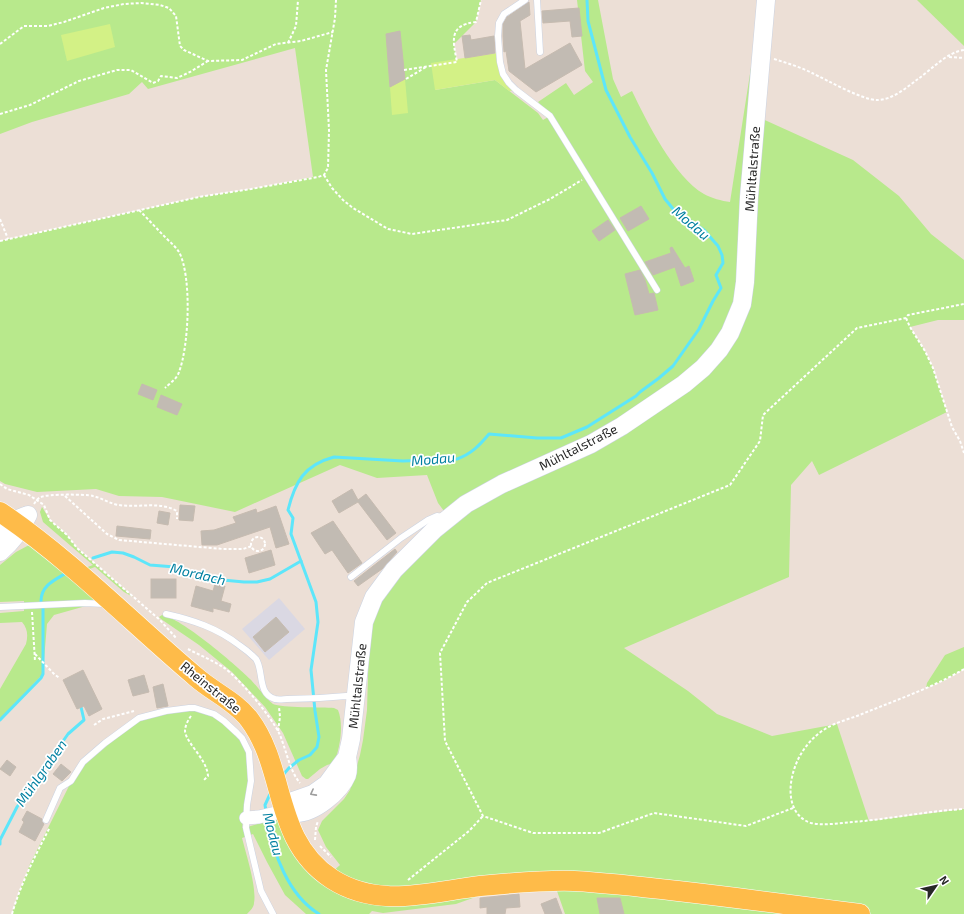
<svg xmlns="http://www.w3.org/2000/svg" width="964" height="914" font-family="'Exo 2',sans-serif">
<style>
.industrial{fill:#dad8e3}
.green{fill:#b8e98c}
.pitch{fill:#d3f186}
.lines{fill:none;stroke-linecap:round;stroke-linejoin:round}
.stream{stroke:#5de6fa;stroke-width:3}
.building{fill:#c2bbb3;stroke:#c6bbb0}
.lane-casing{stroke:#cbd3e2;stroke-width:7}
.street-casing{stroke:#cbd3e2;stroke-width:14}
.secondary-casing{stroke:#cbd3e2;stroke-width:19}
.primary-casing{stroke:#fff;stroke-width:21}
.path{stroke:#fff;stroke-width:2;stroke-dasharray:3 2;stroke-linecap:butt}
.lane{stroke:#fff;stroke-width:6}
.street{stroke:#fff;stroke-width:13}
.secondary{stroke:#fff;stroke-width:18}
.primary{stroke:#febb49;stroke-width:20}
.oneway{stroke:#9e9e9e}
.labels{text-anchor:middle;stroke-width:3.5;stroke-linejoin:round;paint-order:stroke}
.street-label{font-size:13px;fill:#272727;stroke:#fff}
.water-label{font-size:14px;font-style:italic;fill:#0080a1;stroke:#fff}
</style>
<rect width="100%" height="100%" fill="#ecdfd6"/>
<!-- industrial -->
<polygon class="industrial" points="279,598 305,629 269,660 242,629"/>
<!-- green -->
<g class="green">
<path d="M0,0H481L476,22L454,44L457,62L435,90L495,80L538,113L543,120L550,116L538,102L566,83L574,95L593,82L585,71L577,0H598L613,79L621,97L632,91C647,122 674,177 704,194C711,198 722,201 730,202L752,61L756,116L853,160L899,196L931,234L964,260V320H938L910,327L925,351L933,368L947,412L819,475L812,461L791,485L789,577L624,648L688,691L717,714L772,736L837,724L869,821L964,809V914H565L557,891L484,894L456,904L383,913L372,911L369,914H306L285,895L267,862L253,834L242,838C246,854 257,887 254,903C254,907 250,911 247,914H12L19,892L30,864L77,770L135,721L189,708L214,714L242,738L251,765L242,828C254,826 266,820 278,820L322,881L340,865L326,847L318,830L322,821L344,799L350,790L360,755L363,740L367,710L369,642L372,616L387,589L453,523L438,503L427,475L377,478L340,465L235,512L162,497L119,496L96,489L37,492L5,484L0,481V241L199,197L251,189L313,177L295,48L148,89L142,82L129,94L32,122L0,134Z"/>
<polygon points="917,0 964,0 964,46"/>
<path d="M42,507L50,520L67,535L77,548L133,597L124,592L95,567L76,574L100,602L54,615L47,624L43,672L42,675L0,719V689L26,644C28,636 28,629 22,622L0,623V613L24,611V601L0,602V565L16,552L31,544L74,572L93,565L43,522L40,512Z"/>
<path d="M162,615C181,618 235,664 250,679C256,685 268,701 273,704C282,708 322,707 334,708L338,710C344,725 340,748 334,763L327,765L320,769L308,779H306L302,776L283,733L265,707L232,672L199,645L161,619L159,617Z"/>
<polygon points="964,647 964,669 943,681 926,688 927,683 945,655"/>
</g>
<!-- pitch -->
<g class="pitch">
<polygon points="110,24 115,47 67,61 61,35"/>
<polygon points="497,53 500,64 516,90 509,91 495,80 435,90 431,63"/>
<polygon points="405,79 408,113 392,115 390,87"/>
</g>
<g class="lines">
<!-- stream -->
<g class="stream">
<polyline points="93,558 112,552 123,553 134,557 150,565 175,567 212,579 244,582 257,582 270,579 301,561"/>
<path d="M41,601C41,585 55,580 68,572"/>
<polyline points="0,720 41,678 43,674 43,608"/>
<path d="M282,776L289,768L299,760L310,755L317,747L319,737L315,711L311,670L318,622L316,602L291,534L293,518L288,510C295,482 304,465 334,457L403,461L457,459C471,454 479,446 489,434L537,438H561L587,427L636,396L640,392L659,378L673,366L699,329L713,301L721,288L716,275L723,263L722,255L718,246L704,230L674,210L665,199L652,173L630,137L606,90L588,21L587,0"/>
<polyline points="266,811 265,805 271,792"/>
<path d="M267,818C273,853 288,895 319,914"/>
<polyline points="0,844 0,840 17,807 68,734 84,720 81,707"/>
</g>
</g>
<!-- building -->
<g class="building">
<polygon points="529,2 530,15 520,21 525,69 570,43 582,65 536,92 509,71 506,51 504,52 503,36 503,24 507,17"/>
<polygon points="579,8 582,36 572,37 570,21 543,23 542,11"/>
<polygon points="400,31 405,79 390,87 386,34"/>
<polygon points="470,35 471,40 494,36 495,53 465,58 462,36"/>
<polygon points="641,206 649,219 628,231 620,218"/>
<polygon points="608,220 615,230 599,241 592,231"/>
<polygon points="672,247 685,268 689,266 694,281 681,286 675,267 653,275 645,262 671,253 670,248"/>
<polygon points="640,270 645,280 649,294 654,293 658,310 635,315 625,274"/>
<polygon points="142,384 157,390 153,400 138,394"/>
<polygon points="161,395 182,404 177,415 157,407"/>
<polygon points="352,489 358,500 366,494 396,533 387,540 358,502 339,513 332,501"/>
<polygon points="180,505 195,506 193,521 179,520"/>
<polygon points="276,506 289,544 276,548 270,527 217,545 202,545 201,531 214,530 236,523 233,517 256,509 257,513"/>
<polygon points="159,511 170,513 168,525 157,523"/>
<polygon points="333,521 362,563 348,573 332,550 325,554 311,533"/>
<polygon points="117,526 151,530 150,539 116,536"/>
<polygon points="395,549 397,552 382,569 358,586 354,581"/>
<polygon points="271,550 275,565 249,573 245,558"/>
<rect x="151" y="579" width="25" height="19"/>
<polygon points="215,584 225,586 221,601 231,604 229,612 213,608 213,612 191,606 196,586 213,591"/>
<polygon points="276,617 289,632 265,652 253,637"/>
<polygon points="83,670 102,709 89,716 84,706 77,709 63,680"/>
<polygon points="144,675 149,692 133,696 128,680"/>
<polygon points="163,684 168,706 157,708 153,687"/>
<polygon points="7,760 16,767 10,776 0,769"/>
<polygon points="61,764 71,772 62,781 53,774"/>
<polygon points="27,811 42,819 42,822 44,824 35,841 19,832 24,822 22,820"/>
<polygon points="519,894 520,907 506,908 505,914 487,914 487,907 480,908 480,898"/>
<polygon points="556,898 562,914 545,914 541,904"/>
<polygon points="597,898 620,898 624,914 600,914"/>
</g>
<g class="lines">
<defs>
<g id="lane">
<polyline points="525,0 504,14 499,23 498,36 500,62 503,74 509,83 516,90 550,116 657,290"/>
<polyline points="537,0 540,52"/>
<polyline points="351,577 401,538 428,520 437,516 443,517"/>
<polyline points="0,607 85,603 104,604"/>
<path d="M166,614C193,620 217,628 239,645C245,649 251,654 256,659C264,671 257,694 275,699C279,700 284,699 287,699C307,699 326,698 346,696L353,698"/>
<polyline points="46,820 60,788 71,781 83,762 105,743 139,718 166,711 189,708 195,708 214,714 224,721 237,733 242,738 249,752 251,781 247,805 246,828 261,891 273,914"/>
</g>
<polyline id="street" points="246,818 259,817 284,811"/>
<g id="secondary">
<polyline points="0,533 13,521 25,516"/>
<path d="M0,552C12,542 21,530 28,515"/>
<path d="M347,757C348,763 349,769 347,775C340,792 314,813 296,813C292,814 288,812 284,811L293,801L313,794L327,784L347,757L351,739L364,622L374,597L394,570L435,529L466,504L502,484L591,444L622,426L684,384L703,368L719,350L730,333L742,304L745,282L749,197L766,0"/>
</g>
<path id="primary" d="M0,512C71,560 131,622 196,677C213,692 235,701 249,719C287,769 272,840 332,879C379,909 429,892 480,886C511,883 543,880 574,881C609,883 644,887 678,891C739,898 800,906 860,914"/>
</defs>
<!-- lane casing -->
<use href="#lane" class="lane-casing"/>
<!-- street casing -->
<use href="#street" class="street-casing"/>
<!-- secondary casing -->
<use href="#secondary" class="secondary-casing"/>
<!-- primary casing -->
<use href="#primary" class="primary-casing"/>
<!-- path -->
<g class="path">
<polyline points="288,43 296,26 298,0"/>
<polyline points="0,44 24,26 48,26 64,22 104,8 124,4 141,3 160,5 169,8 176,16 180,46 184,50 208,61 242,60 276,44 301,41 333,32"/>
<polyline points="949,57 964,58"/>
<path d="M774,59C787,63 800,67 812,73C827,80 862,100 877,100C892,100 906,88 918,79C931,70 947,52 964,50"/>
<path d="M404,70L457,62C453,41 448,25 476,22L481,0"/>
<polyline points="406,79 426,67"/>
<polyline points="0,114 30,105 79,81 117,70 131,70 153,83 158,81 161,76 177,78 190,72 208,61"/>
<polyline points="324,175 332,188 343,200 353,208 388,229 412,234 507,220 550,199 582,180"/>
<path d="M139,210C148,219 157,229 166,238C171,243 176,247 179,252C192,276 189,346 179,372C177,379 170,383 165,388"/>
<polyline points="0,219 8,239"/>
<polyline points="0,241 199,197 251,189 318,177 324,175 328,168 329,130 326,70 335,18 336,0"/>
<polyline points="906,318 910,327 925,351 933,368 952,427 960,441 964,453"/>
<polyline points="0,484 7,489 29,495 44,505 50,520 67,535 77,548 160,620 177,639"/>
<polyline points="65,496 107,534 119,540 223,549 243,549 252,546"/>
<path d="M34,504C36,501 38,498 41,497C47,494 86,494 93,496C102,498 110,504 119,505C139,508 159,501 177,511V519"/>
<circle cx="258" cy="544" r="7"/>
<polyline points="32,612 35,661"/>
<path d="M188,649C199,655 212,660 223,667C239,678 270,715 279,733C286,748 289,770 300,783"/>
<polyline points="35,654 55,675 60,678"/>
<path d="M964,669C932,688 896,700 862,714C850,719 836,722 825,729C806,741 794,761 791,783C789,799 793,817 811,823C824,826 839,823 853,822C890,819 927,811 964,809"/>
<path d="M191,716C188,720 185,726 185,731C186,743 207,759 208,776L204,780"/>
<polyline points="94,725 103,719 134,711"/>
<polyline points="278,731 280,717 279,707"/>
<polyline points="793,808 746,826 654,813 599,833 533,833 483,816 445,741 440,653 467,602 487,583 730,485 760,441 763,415 857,328 906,318 908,315 964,304"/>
<polyline points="315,840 316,827 318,821"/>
<polyline points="320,846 331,857"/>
<polyline points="408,880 469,831 483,816"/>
<path d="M12,914C21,883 35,856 50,827"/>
</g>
<!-- lane -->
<use href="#lane" class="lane"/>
<!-- street -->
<use href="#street" class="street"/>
<!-- secondary -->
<use href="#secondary" class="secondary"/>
<!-- primary -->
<use href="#primary" class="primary"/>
</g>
<!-- one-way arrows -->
<defs><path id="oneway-chevron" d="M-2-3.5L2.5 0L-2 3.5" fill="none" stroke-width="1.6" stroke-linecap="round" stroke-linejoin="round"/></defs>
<use class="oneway" href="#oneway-chevron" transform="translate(313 793) rotate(152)"/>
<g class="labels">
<!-- street labels -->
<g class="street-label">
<text transform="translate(752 169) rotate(-86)" y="5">Mühltalstraße</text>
<text transform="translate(578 447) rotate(-27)" y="5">Mühltalstraße</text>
<text transform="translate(357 686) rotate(-84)" y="5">Mühltalstraße</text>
<text transform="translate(211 687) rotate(39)" y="5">Rheinstraße</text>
</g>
<!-- water labels -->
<g class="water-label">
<text transform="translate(691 223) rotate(40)" y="5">Modau</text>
<text transform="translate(433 459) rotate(-5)" y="5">Modau</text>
<text transform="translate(198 574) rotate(13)" y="5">Mordach</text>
<text transform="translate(41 773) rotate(-55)" y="5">Mühlgraben</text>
<text transform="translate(273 834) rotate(75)" y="5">Modau</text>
</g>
</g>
<!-- north arrow -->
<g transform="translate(936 886) rotate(56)" stroke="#ffffff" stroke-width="3" paint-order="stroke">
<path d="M0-3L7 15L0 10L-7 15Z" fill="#272727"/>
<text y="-6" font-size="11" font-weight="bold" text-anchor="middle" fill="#272727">N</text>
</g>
</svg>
